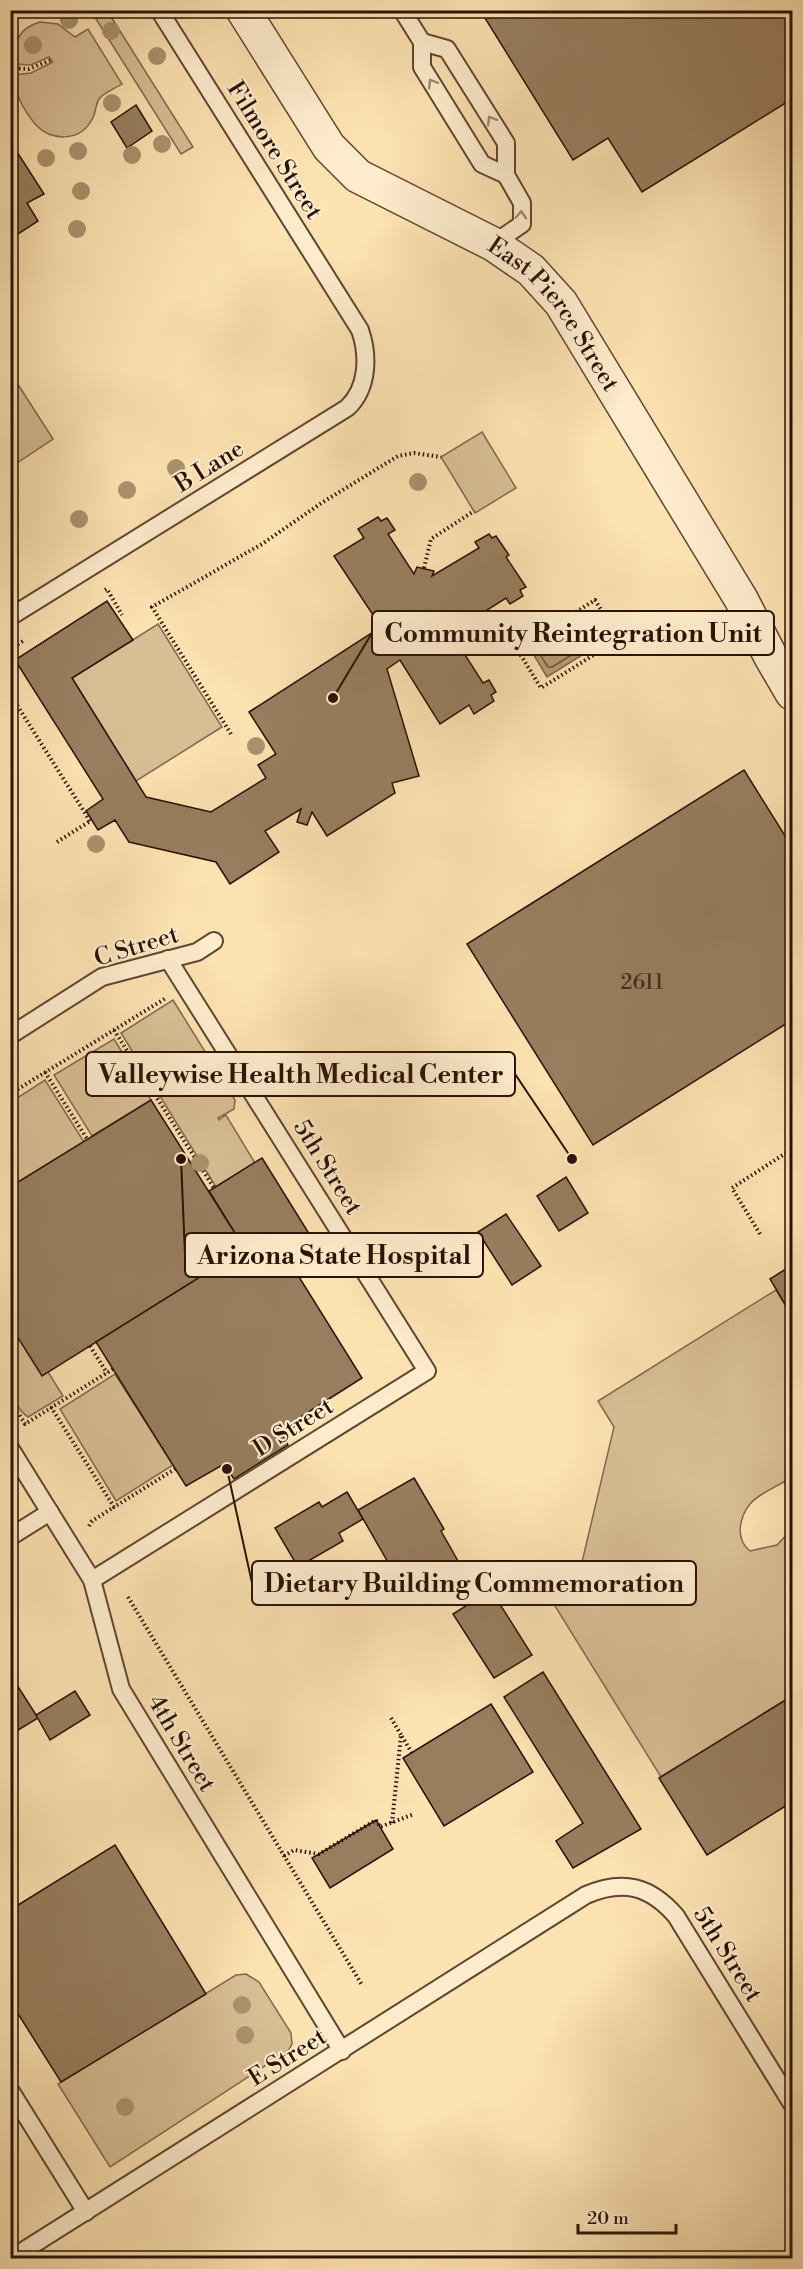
<svg xmlns="http://www.w3.org/2000/svg" width="803" height="2269" font-family="'Libre Bodoni',serif">
<style>
.green{fill:#d9be95;stroke:#82684d;stroke-width:1.5}
.water{fill:#b69b77;stroke:#7e6449;stroke-width:1.5}
.lines{fill:none;stroke-linecap:round;stroke-linejoin:round}
.shore{stroke:#70563e;stroke-width:1.5}
.building{fill:#987e5f;stroke:#2b1105;stroke-width:1.5}
.lane-casing{stroke:#604530;stroke-width:20}
.street-casing{stroke:#604530;stroke-width:36}
.path{stroke:#2b1105;stroke-width:4;stroke-dasharray:1.5 3;stroke-linecap:butt}
.lane{stroke:#feeccd;stroke-width:16}
.street{stroke:#feeccd;stroke-width:33}
.tree{fill:#ab916e}
.oneway{stroke:#9f8973}
.labels{text-anchor:middle;stroke-width:4.5;stroke-linejoin:round;paint-order:stroke}
.number-label{font-size:21px;fill:#462c1c}
.street-label{font-size:24px;fill:#2b1105;stroke:#feeccd}
.leader{fill:none;stroke:#2b1105;stroke-width:2}
.callout-dot{fill:#2b1105;stroke:#feeccd;stroke-width:2}
.callout{fill:#feeccd;stroke:#2b1105;stroke-width:2}
.callout-label{font-size:26px;text-anchor:middle;font-weight:bold;fill:#2b1105}
</style>
<rect width="100%" height="100%" fill="#fde2b2"/>
<filter id="stains"><feTurbulence type="fractalNoise" baseFrequency=".00333" numOctaves="4"/><feColorMatrix values="0 0 0 0 .2 0 0 0 0 .09 0 0 0 0 .02 0 0 0 .5 -.17"/></filter>
<radialGradient id="worn" r=".72"><stop offset=".6" stop-color="#630" stop-opacity="0"/><stop offset="1" stop-color="#630" stop-opacity=".3"/></radialGradient>
<!-- green -->
<g class="green">
<polygon points="108,12 193,147 181,154 96,19"/>
<path d="M40,22L58,24L75,37L88,29L122,84C116,88 103,93 99,99C95,105 96,115 91,121C79,142 51,141 36,125C23,110 15,94 13,75L31,73L53,62L49,57L31,65L14,64C16,42 16,29 40,22Z"/>
<polygon points="10,372 53,439 11,467 10,467"/>
<polygon points="482,432 516,488 475,513 441,457"/>
<polygon points="158,624 222,727 136,781 72,678"/>
<polygon points="173,1000 235,1100 234,1109 218,1118 219,1120 226,1115 255,1163 216,1187 121,1033"/>
<polygon points="114,1039 151,1100 92,1136 54,1075"/>
<polygon points="45,1080 84,1142 11,1187 11,1102"/>
<path d="M776,1290L792,1316V1488L787,1480C776,1487 758,1494 750,1504C739,1518 735,1539 750,1551L777,1545L792,1529V1696L661,1777L550,1598L578,1579L614,1427L598,1401Z"/>
<path d="M11,1325L48,1372L63,1396L28,1417C3,1401 11,1351 11,1325Z"/>
<polygon points="115,1374 173,1465 116,1501 60,1409"/>
<polygon points="246,1974 259,1982 291,2033 292,2044 288,2051 110,2167 58,2084 236,1975"/>
</g>
<!-- water -->
<polygon class="water" points="596,613 611,637 547,677 532,652"/>
<g class="lines">
<!-- shore -->
<polygon class="shore" points="592,622 595,623 602,633 601,637 552,667 548,667 541,656 542,652"/>
</g>
<!-- building -->
<g class="building">
<polygon points="480,10 792,10 792,99 642,192 608,138 573,160"/>
<polygon points="136,105 152,131 127,148 111,122"/>
<polygon points="10,141 44,194 27,203 38,221 12,238"/>
<polygon points="378,517 381,521 387,518 395,530 388,534 414,574 417,567 434,571 432,576 479,548 475,542 489,534 492,538 496,536 509,555 506,557 526,587 520,590 523,596 510,604 506,598 462,626 470,628 466,644 458,644 483,683 489,680 496,692 491,695 494,701 474,714 469,705 440,724 400,660 387,669 419,776 392,783 395,793 327,836 312,812 307,825 297,822 301,809 265,831 279,852 230,884 216,862 129,842 115,820 98,830 86,811 103,799 15,660 107,601 133,640 72,678 146,797 211,812 266,778 258,765 276,754 249,712 381,627 334,556 364,538 358,529"/>
<polygon points="744,770 792,847 792,1020 593,1145 467,944"/>
<polygon points="151,1100 245,1249 42,1376 10,1325 10,1187"/>
<polygon points="262,1158 313,1240 286,1256 362,1378 302,1416 305,1420 282,1434 288,1445 234,1479 224,1464 186,1486 96,1342 245,1249 209,1191"/>
<polygon points="566,1177 588,1213 559,1231 537,1196"/>
<polygon points="506,1214 541,1266 512,1285 478,1232"/>
<polygon points="792,1265 792,1316 770,1279"/>
<polygon points="414,1478 444,1529 441,1531 462,1568 409,1599 358,1510"/>
<polygon points="347,1492 363,1519 339,1533 343,1541 298,1567 275,1528 319,1502 322,1507"/>
<polygon points="491,1590 532,1655 494,1678 453,1614"/>
<polygon points="543,1672 641,1829 573,1868 556,1841 583,1823 504,1697"/>
<polygon points="10,1674 38,1718 10,1735"/>
<polygon points="75,1691 90,1715 50,1740 36,1715"/>
<polygon points="792,1696 792,1802 707,1855 659,1778"/>
<polygon points="491,1704 533,1772 444,1826 403,1758"/>
<polygon points="376,1820 393,1849 330,1888 312,1858"/>
<polygon points="115,1845 206,1994 61,2082 10,2001 10,1910"/>
</g>
<g class="lines">
<defs>
<g id="lane">
<polyline points="402,10 422,42 422,67 482,164 506,175"/>
<polyline points="422,42 447,49 506,143 506,175 522,203 522,224 493,244"/>
<path d="M10,617L347,408C368,389 369,356 360,330L159,10"/>
<polyline points="10,1032 14,1033 102,977 197,952 214,941"/>
<polyline points="10,1448 92,1580 121,1689 342,2051"/>
<polyline points="10,1537 50,1512"/>
<polyline points="92,1580 427,1371 168,959"/>
<polyline points="10,2090 86,2212"/>
<path d="M12,2258L586,1895C623,1879 650,1886 676,1916L792,2104"/>
</g>
<g id="street">
<path id="s1" d="M243,10L329,147L358,176L493,244L531,270L561,303L741,599L771,657L792,693"/>
</g>
</defs>
<!-- lane casing -->
<use href="#lane" class="lane-casing"/>
<!-- street casing -->
<use href="#street" class="street-casing"/>
<!-- path -->
<g class="path">
<polyline points="10,68 29,69 51,60"/>
<polyline points="424,568 431,539 474,511"/>
<polyline points="105,590 107,589 122,615"/>
<polyline points="467,636 517,649 541,688 619,639 595,600 517,649"/>
<polyline points="10,649 23,641"/>
<polyline points="10,694 90,821"/>
<polyline points="231,734 152,607 262,544 323,502 398,456 414,453 441,457"/>
<polyline points="57,842 92,820"/>
<polyline points="114,1030 214,1188"/>
<polyline points="45,1072 87,1139"/>
<polyline points="10,1094 166,998"/>
<polyline points="760,1234 732,1188 792,1149"/>
<polyline points="90,1346 107,1373"/>
<polyline points="10,1400 25,1424 113,1369"/>
<polyline points="51,1407 114,1507 175,1469"/>
<polyline points="89,1526 92,1521 114,1507"/>
<polyline points="128,1597 362,1985"/>
<polyline points="391,1718 401,1735"/>
<polyline points="392,1823 401,1735 412,1753"/>
<polyline points="284,1856 294,1850 319,1854 376,1820 380,1827 414,1814"/>
</g>
<!-- lane -->
<use href="#lane" class="lane"/>
<!-- street -->
<use href="#street" class="street"/>
</g>
<!-- trees -->
<g class="tree">
<circle cx="69" cy="20" r="9"/>
<circle cx="111" cy="31" r="9"/>
<circle cx="33" cy="45" r="9"/>
<circle cx="157" cy="56" r="9"/>
<circle cx="112" cy="103" r="9"/>
<circle cx="162" cy="144" r="9"/>
<circle cx="78" cy="151" r="9"/>
<circle cx="132" cy="155" r="9"/>
<circle cx="46" cy="158" r="9"/>
<circle cx="81" cy="191" r="9"/>
<circle cx="77" cy="229" r="9"/>
<circle cx="176" cy="468" r="9"/>
<circle cx="418" cy="482" r="9"/>
<circle cx="127" cy="490" r="9"/>
<circle cx="79" cy="519" r="9"/>
<circle cx="256" cy="746" r="9"/>
<circle cx="96" cy="844" r="9"/>
<circle cx="200" cy="1163" r="9"/>
<circle cx="242" cy="2005" r="9"/>
<circle cx="245" cy="2035" r="9"/>
<circle cx="125" cy="2107" r="9"/>
</g>
<!-- one-way arrows -->
<defs><path id="oneway-chevron" d="M-2-3.5L2.5 0L-2 3.5" fill="none" stroke-width="1.6" stroke-linecap="round" stroke-linejoin="round" transform="scale(1.5)"/></defs>
<g class="oneway">
<use href="#oneway-chevron" transform="translate(432 83) rotate(-122)"/>
<use href="#oneway-chevron" transform="translate(491 120) rotate(-122)"/>
<use href="#oneway-chevron" transform="translate(521 215) rotate(-87)"/>
</g>
<g class="labels">
<!-- number labels -->
<g class="number-label">
<text x="642" y="989">2611</text>
</g>
<!-- street labels -->
<g class="street-label">
<text transform="translate(275 150) rotate(58)" y="8">Filmore Street</text>
<text dy="8" stroke="none"><textPath href="#s1" startOffset="448">East Pierce Street</textPath></text>
<text transform="translate(209 466) rotate(-32)" y="8">B Lane</text>
<text transform="translate(136 946) rotate(-17)" y="8">C Street</text>
<text transform="translate(328 1167) rotate(58)" y="8">5th Street</text>
<text transform="translate(293 1427) rotate(-32)" y="8">D Street</text>
<text transform="translate(182 1743) rotate(59)" y="8">4th Street</text>
<text transform="translate(728 1954) rotate(58)" y="8">5th Street</text>
<text transform="translate(287 2057) rotate(-32)" y="8">E Street</text>
</g>
</g>
<!-- callouts -->
<path class="leader" d="M333 698L372 633M572 1159L515 1074M181 1159L185 1255M227 1469L252 1583"/>
<g class="callout-dot">
<circle cx="333" cy="698" r="6"/>
<circle cx="572" cy="1159" r="6"/>
<circle cx="181" cy="1159" r="6"/>
<circle cx="227" cy="1469" r="6"/>
</g>
<g class="callout">
<rect x="372" y="611" width="402" height="44" rx="6"/>
<rect x="86" y="1052" width="429" height="44" rx="6"/>
<rect x="185" y="1233" width="298" height="44" rx="6"/>
<rect x="252" y="1561" width="444" height="44" rx="6"/>
</g>
<g class="callout-label">
<text x="573" y="642">Community Reintegration Unit</text>
<text x="301" y="1083">Valleywise Health Medical Center</text>
<text x="334" y="1264">Arizona State Hospital</text>
<text x="474" y="1592">Dietary Building Commemoration</text>
</g>
<!-- margin -->
<rect width="803" height="2269" fill="none" stroke="#fde2b2" stroke-width="36"/>
<rect x="12" y="12" width="779" height="2245" fill="none" stroke="#2b1105" stroke-width="3"/>
<rect x="18" y="18" width="767" height="2233" fill="none" stroke="#2b1105" stroke-width="1.5"/>
<!-- scale -->
<path d="M578 2224v9h98v-9" fill="none" stroke="#2b1105" stroke-width="3"/>
<text x="587" y="2224" font-size="18" fill="#2b1105" stroke="#feeccd" stroke-width="4.5" paint-order="stroke">20 m</text>
<rect width="100%" height="100%" filter="url(#stains)"/>
<rect width="100%" height="100%" fill="url(#worn)"/>
</svg>
